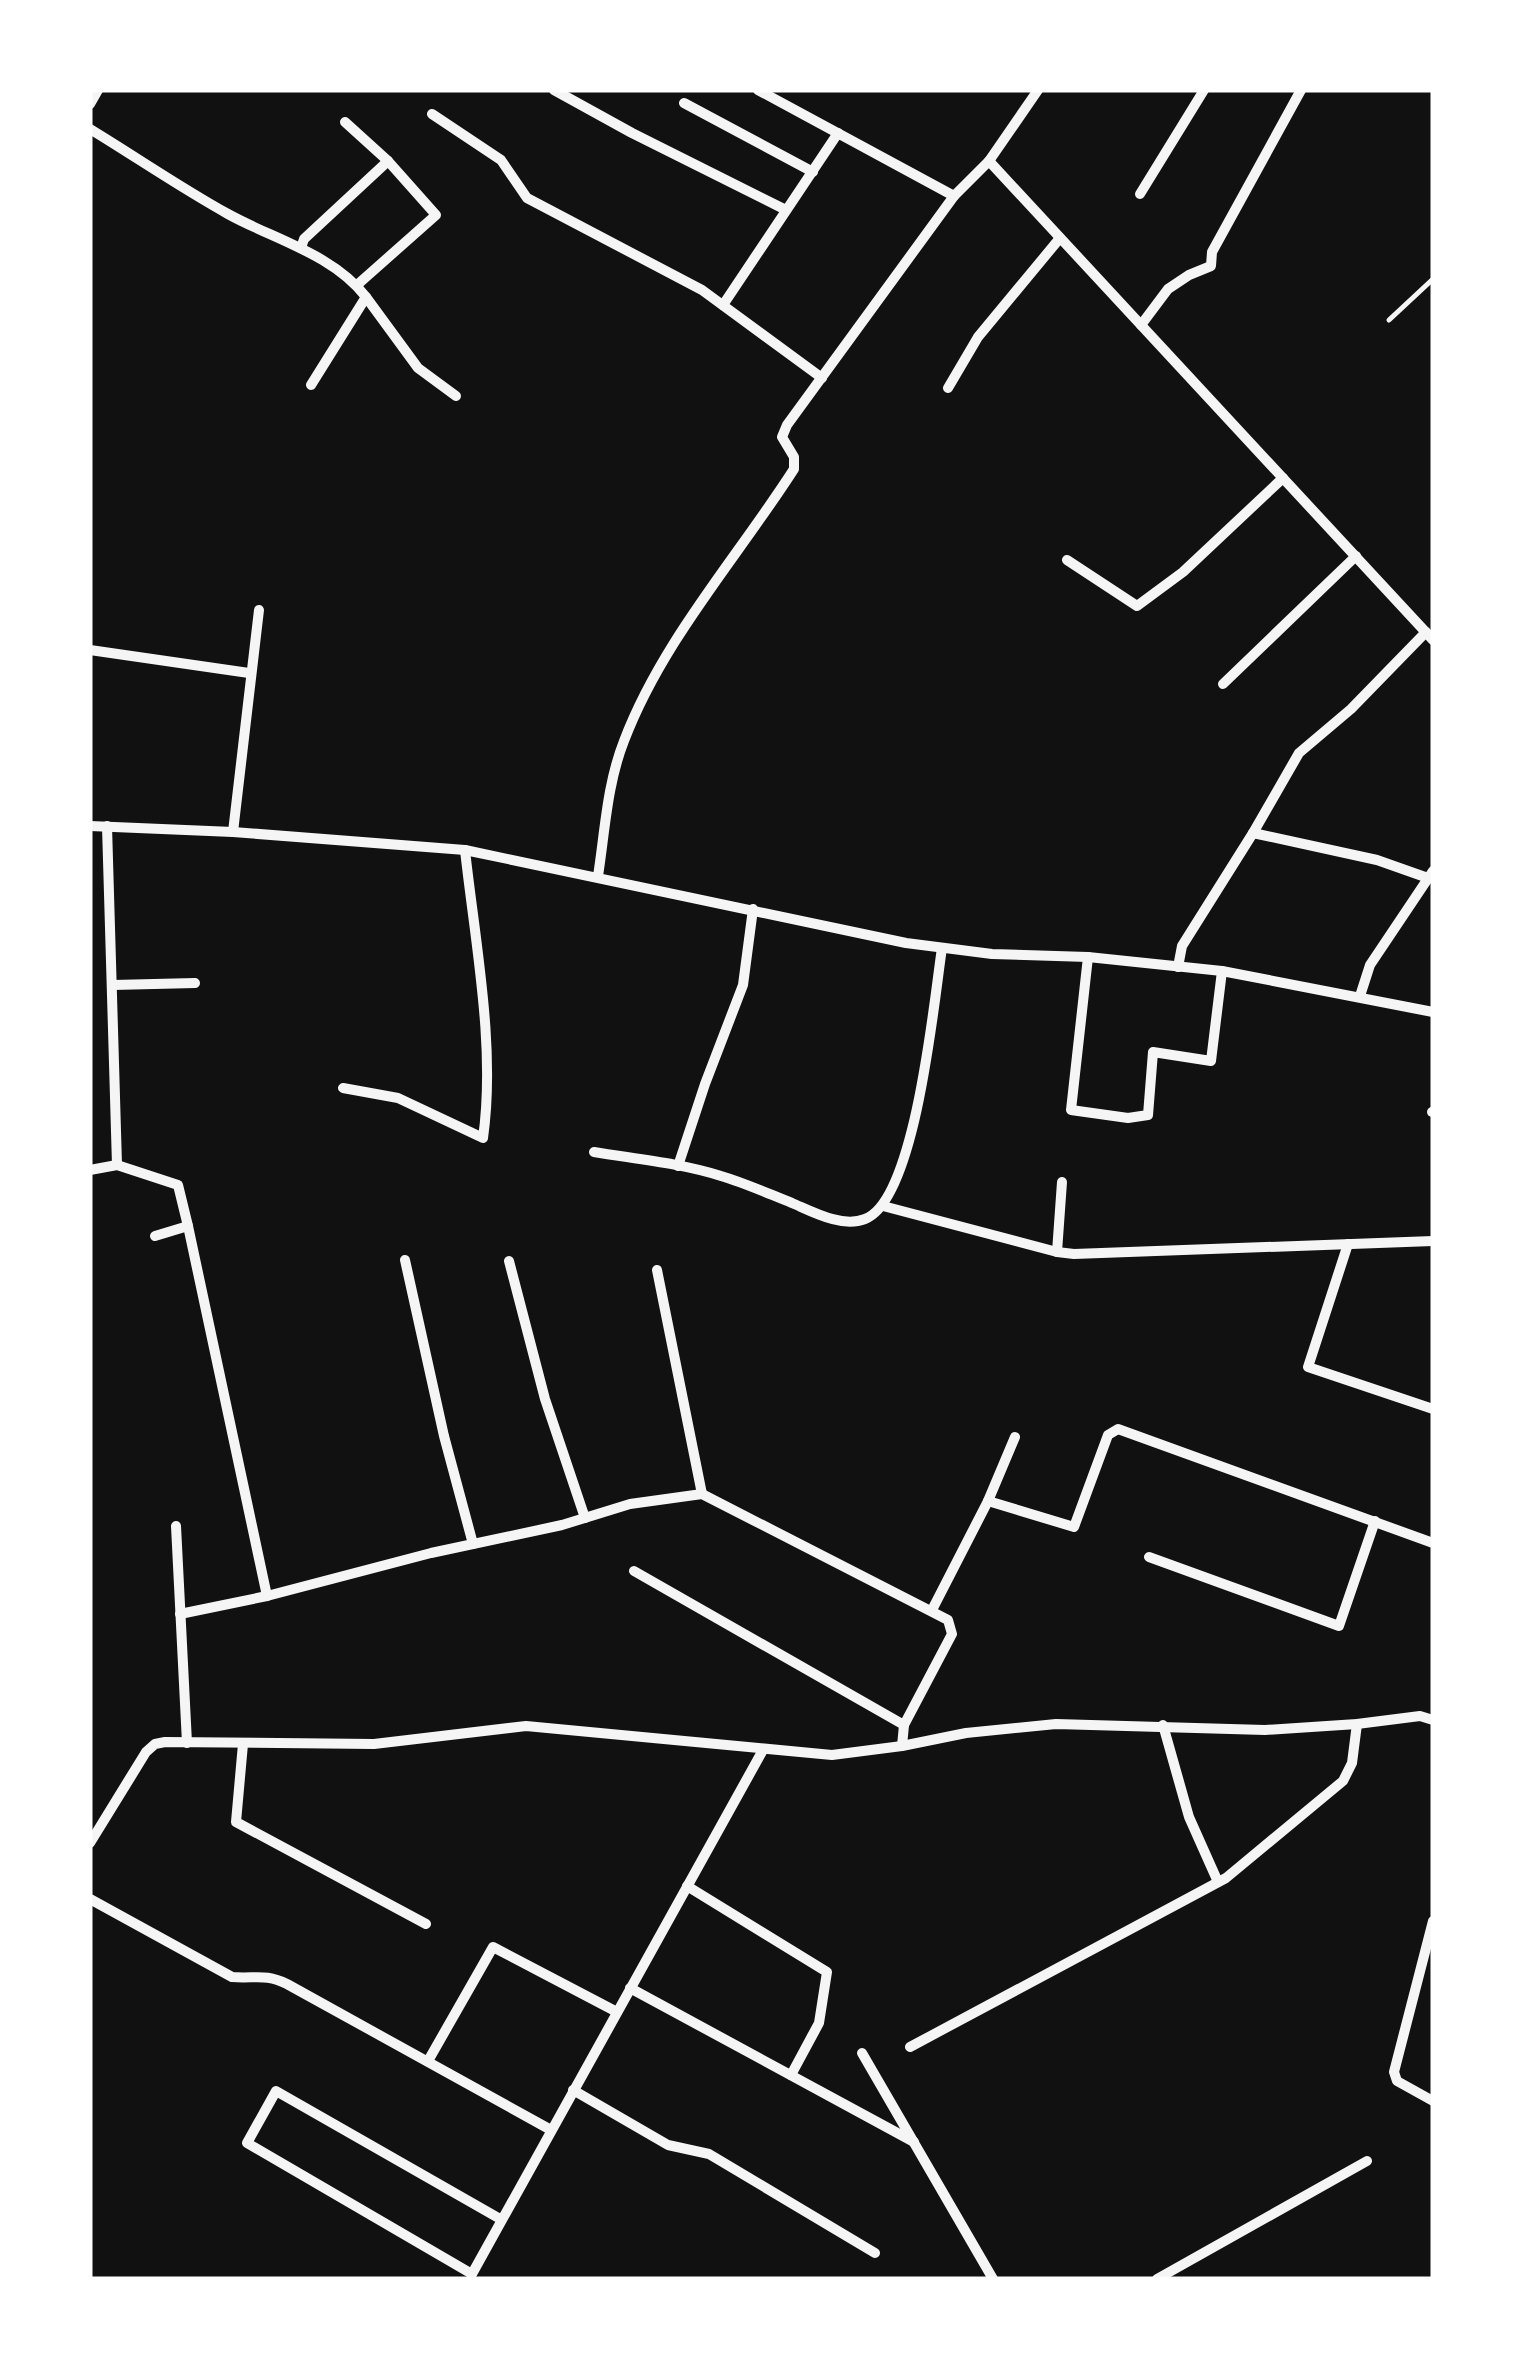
<svg xmlns="http://www.w3.org/2000/svg" width="1523" height="2369" font-family="Bitter,serif">
<style>
.lines{fill:none;stroke-linecap:round;stroke-linejoin:round}
.service{stroke:#f5f5f5;stroke-width:5}
.minor{stroke:#f5f5f5;stroke-width:10}
</style>
<rect width="100%" height="100%" fill="#111"/>
<g class="lines">
<!-- service -->
<polyline class="service" points="1389,320 1433,279"/>
<!-- minor -->
<g class="minor">
<polyline points="554,90 632,133 786,210"/>
<polyline points="758,90 954,196"/>
<polyline points="684,103 813,172"/>
<polyline points="90,104 98,90"/>
<polyline points="432,114 501,160 527,198 702,290 822,378"/>
<polyline points="345,122 388,161 436,215 357,285"/>
<path d="M90,129C136,157 181,188 228,214C273,239 333,254 366,297L311,385"/>
<polyline points="989,161 1433,640"/>
<polyline points="1140,194 1204,90"/>
<polyline points="301,248 304,239 388,161"/>
<polyline points="366,297 418,368 456,396"/>
<polyline points="723,305 838,133"/>
<polyline points="1141,325 1168,289 1189,275 1211,266 1212,252 1301,90"/>
<polyline points="948,388 978,337 1060,238"/>
<polyline points="1067,560 1137,606 1183,572 1283,478"/>
<polyline points="1426,632 1351,709 1299,753 1253,833 1377,860 1428,878"/>
<polyline points="90,650 249,673"/>
<polyline points="1223,684 1356,556"/>
<polyline points="90,826 233,832 465,850 906,943 992,954 1088,957 1222,971 1433,1012"/>
<polyline points="107,826 117,1165"/>
<polyline points="233,832 259,610"/>
<path d="M598,876C605,831 607,784 624,741C662,641 737,558 794,469V457L782,437L787,425L954,196L989,161L1038,90"/>
<polyline points="1088,957 1071,1110 1128,1118 1148,1115 1153,1052 1211,1061 1222,971"/>
<polyline points="1178,967 1182,946 1253,833"/>
<polyline points="113,985 195,983"/>
<polyline points="1360,996 1370,965 1433,871"/>
<path d="M343,1088L398,1098L483,1138C496,1047 475,942 465,850"/>
<polyline points="1432,1112 1433,1112"/>
<path d="M594,1152C636,1159 680,1163 721,1176C745,1183 769,1194 792,1203C813,1212 842,1228 865,1219C916,1200 934,1000 942,948"/>
<polyline points="678,1166 705,1084 743,985 753,909"/>
<polyline points="90,1170 117,1165 178,1185 188,1226 155,1236"/>
<polyline points="883,1206 1057,1252 1074,1254 1433,1241"/>
<polyline points="188,1226 267,1596"/>
<polyline points="1348,1244 1308,1367 1433,1409"/>
<polyline points="1057,1252 1062,1182"/>
<polyline points="405,1260 444,1436 473,1544"/>
<polyline points="509,1261 545,1399 585,1518"/>
<polyline points="657,1270 702,1494"/>
<polyline points="988,1501 1074,1527 1108,1435 1118,1429 1433,1543"/>
<polyline points="176,1526 187,1743"/>
<polyline points="1149,1557 1339,1626 1375,1521"/>
<polyline points="634,1571 904,1725 902,1746"/>
<polyline points="932,1610 988,1501 1015,1437"/>
<polyline points="180,1614 267,1596 431,1553 562,1525 630,1504 702,1494 948,1620 952,1634 904,1725"/>
<polyline points="1163,1725 1189,1817 1218,1882"/>
<polyline points="243,1744 236,1822 426,1924"/>
<polyline points="90,1843 146,1752 155,1744 165,1742 374,1744 526,1726 832,1755 902,1746 966,1733 1056,1724 1265,1730 1357,1724 1420,1716 1433,1720"/>
<polyline points="687,1886 827,1972 819,2023 791,2075"/>
<path d="M90,1899L232,1977C255,1979 265,1973 287,1984L551,2130"/>
<polyline points="1433,1921 1394,2072 1397,2081 1433,2101"/>
<polyline points="630,1988 914,2142"/>
<polyline points="910,2047 1226,1878 1343,1781 1352,1763 1357,1724"/>
<polyline points="862,2053 993,2279"/>
<polyline points="428,2061 493,1947 617,2012"/>
<polyline points="573,2090 668,2145 709,2154 875,2253"/>
<polyline points="502,2220 276,2091 247,2143 472,2274 763,1750"/>
<polyline points="1157,2279 1367,2161"/>
</g>
</g>
<!-- border -->
<rect width="1523" height="2369" fill="none" stroke="#ffffff" stroke-width="185"/>
</svg>
